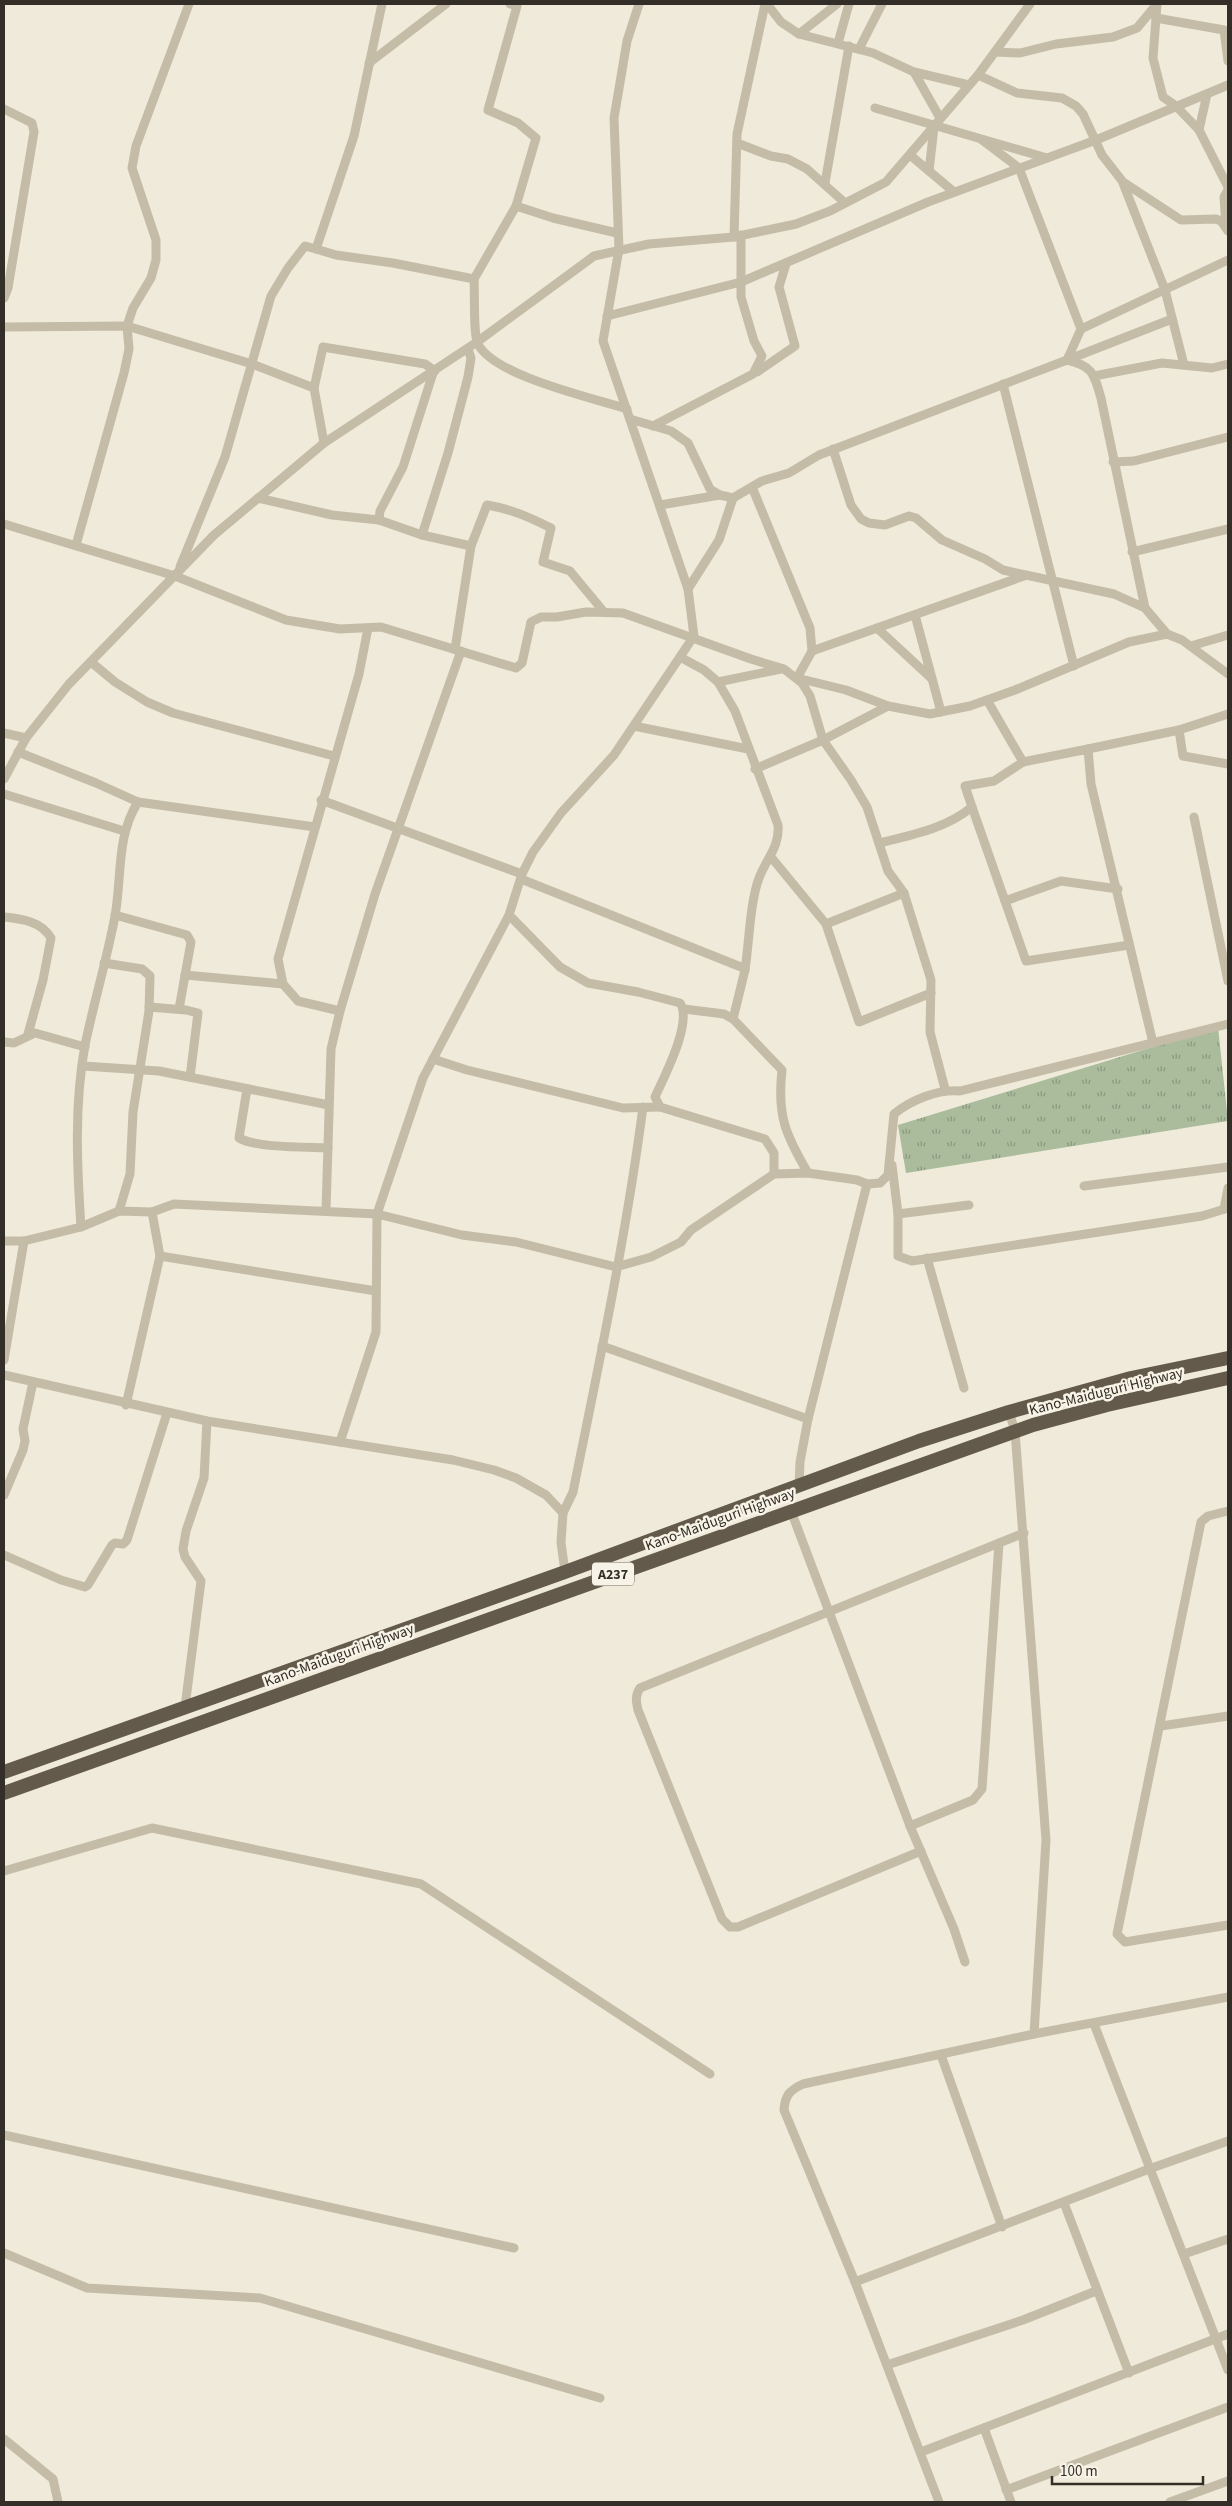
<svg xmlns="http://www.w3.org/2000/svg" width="1232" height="2506" font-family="'Source Sans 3',sans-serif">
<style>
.grass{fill:url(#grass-tufts)}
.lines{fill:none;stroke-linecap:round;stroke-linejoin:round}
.minor{stroke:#c5bca8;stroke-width:9}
.trunk{stroke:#635a4c;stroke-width:14}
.labels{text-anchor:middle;stroke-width:5;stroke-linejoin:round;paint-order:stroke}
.shield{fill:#f7f3e6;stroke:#6e6960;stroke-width:1}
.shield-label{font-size:14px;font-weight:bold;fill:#332e27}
.street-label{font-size:15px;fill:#332e27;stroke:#f7f3e6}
</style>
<defs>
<pattern id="grass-tufts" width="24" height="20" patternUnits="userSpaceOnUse" patternTransform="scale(1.25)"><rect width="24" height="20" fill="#aabc9c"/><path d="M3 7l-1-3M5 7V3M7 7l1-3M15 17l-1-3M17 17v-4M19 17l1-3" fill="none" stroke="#8b997f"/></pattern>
</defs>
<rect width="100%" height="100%" fill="#efeada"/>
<!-- grass -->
<polygon class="grass" points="1218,1027 1228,1121 906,1173 898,1125"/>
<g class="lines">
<!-- minor -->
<g class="minor">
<polyline points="767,4 781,22 799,34 873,53 914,72 969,85"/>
<polyline points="1157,4 1153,58 1163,97 1176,106 1199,130 1228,187"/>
<polyline points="1156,18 1224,30 1228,61"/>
<polyline points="799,34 837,4"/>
<polyline points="838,43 849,4"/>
<polyline points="859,49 882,4"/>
<polyline points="995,52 1020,53 1056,44 1113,37 1137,28 1157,4"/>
<polyline points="369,63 446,4"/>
<polyline points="914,72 940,118"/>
<polyline points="978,75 1017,93 1062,98 1076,106 1083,114 1102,155 1123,182 1181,220 1216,219 1221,221 1228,231"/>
<polyline points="875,108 1047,158"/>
<polyline points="4,109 32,123 34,132 8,288 4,298"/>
<polyline points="1199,130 1207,94"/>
<polyline points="982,140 1019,168 1081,329 1067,360"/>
<polyline points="737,143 771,156 788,159 807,169 844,202"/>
<polyline points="910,155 954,192"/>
<polyline points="929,171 934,127"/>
<polyline points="825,183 849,46"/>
<polyline points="1123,183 1165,290 1184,365"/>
<polyline points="516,206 553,218 617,233"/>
<polyline points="1226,227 1224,197 1228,190"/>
<polyline points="734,237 737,134 765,4"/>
<path d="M316,249L336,255L393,263L474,279C475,292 473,335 478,344C494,376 593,398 627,409"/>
<polyline points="474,279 516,206 536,138 518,123 488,110 517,6 510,4"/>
<polyline points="607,316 741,282 928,202 1096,140 1228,85"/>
<polyline points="4,327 127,326 252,364 314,388 324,443"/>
<polyline points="1081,329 1228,260"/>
<path d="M468,349L471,358L468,377L448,453L422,535L471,546L487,505C511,509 529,517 551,528L543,562L570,571L604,612"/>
<polyline points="1067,360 1172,319"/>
<polyline points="757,372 795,346 779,287 786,264"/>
<polyline points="1094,376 1162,363 1212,368 1228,364"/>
<polyline points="1003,384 1074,666"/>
<polyline points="314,388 323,347 425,364 435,371"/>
<path d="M630,419L671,431L688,443L710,489L720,495L733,498L762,481L789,473L819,455L1067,360C1093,366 1094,374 1101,398L1145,608L1167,634"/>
<polyline points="653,426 753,374 762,356 754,341 741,297 741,235"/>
<polyline points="833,449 851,505 861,519 869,523 885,525 909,516 916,518 942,540 985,559 1003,570 1114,594 1145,608"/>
<polyline points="1113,462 1134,461 1228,437"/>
<polyline points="752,487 810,628 812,651 797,678 846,690 888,706 930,714 970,706 1015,690 1129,642 1167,634 1182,640 1228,674"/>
<polyline points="258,498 332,515 379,520 380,511 403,467 433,373"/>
<polyline points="660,505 720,495"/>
<polyline points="379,520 422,535"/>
<polyline points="4,524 175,576 286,620 340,629 381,627 516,668 522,663 531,622 541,617 557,617 586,612 623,613 751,659 784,669 802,683 810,696 823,740 851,780 867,807 888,871 904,893 931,980 930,1032 945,1089"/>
<polyline points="76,545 124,373 129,349 127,326 133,308 151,278 156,260 156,240 132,168 136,146 189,4"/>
<polyline points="1132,552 1228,529"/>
<polyline points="180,567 225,457 271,296 288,268 305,246 316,249 354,136 382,4"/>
<polyline points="688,589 719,540 733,498"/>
<polyline points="915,615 941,712"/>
<polyline points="877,628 932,679"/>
<polyline points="1191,646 1228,635"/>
<polyline points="455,649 471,546"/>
<polyline points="812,651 1024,576"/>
<path d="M680,657L704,670L718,682L735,711L778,825C780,847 766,859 759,878C750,902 749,944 745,970"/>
<polyline points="91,662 115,682 147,702 173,713 334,756"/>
<polyline points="718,682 781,669"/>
<polyline points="987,700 1023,762"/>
<polyline points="634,726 748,749"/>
<polyline points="1179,730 1228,714"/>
<polyline points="4,733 26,738"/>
<polyline points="1088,749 1179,730 1183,756 1228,764"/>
<polyline points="18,752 96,783 138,802"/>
<polyline points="755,769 823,740 888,706"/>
<polyline points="4,779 26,738 69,684 214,535 324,443 477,342 594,256 649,244 734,237 796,224 830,211 886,182 978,75 1030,4"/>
<polyline points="4,794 124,831"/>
<polyline points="321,800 522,874"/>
<polyline points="972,807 1026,961 1129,945"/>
<polyline points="1194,817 1228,981"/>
<path d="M879,843C912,835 945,829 972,807L965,786L994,781L1023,762L1088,749L1091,784L1153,1043"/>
<polyline points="771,857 826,924 904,893"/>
<polyline points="521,879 741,967 745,970 733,1019"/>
<polyline points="1005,901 1061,881 1118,889"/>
<polyline points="115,915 187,935 191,942 179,1009"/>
<path d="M509,915L560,967L588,983L638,992L680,1003C693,1022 664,1077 655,1097L660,1107L765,1139L774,1153V1174"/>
<path d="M4,917C22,919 41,921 51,938L43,980L28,1034"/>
<polyline points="826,924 859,1022 931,993"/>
<polyline points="104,963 142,969 150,976 149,1011 133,1112 130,1174 119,1211"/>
<polyline points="185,975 283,984"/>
<polyline points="149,1007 186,1010 198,1013 190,1077"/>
<path d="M684,1009L724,1014L733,1019L782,1070C777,1115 785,1134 808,1173"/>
<polyline points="340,1011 298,1001 283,984 278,959 359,674 368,628"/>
<polyline points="4,1042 14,1043 35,1033 85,1047"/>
<polyline points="433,1059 467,1070 623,1108 660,1107"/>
<polyline points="83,1066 159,1071 329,1105"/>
<path d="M247,1089L239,1138C256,1148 307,1147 328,1148"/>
<polyline points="892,1165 898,1214 969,1205"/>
<path d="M867,1184L880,1183L888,1175L894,1114C911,1100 938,1089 960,1091L1228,1024"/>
<polyline points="1084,1186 1228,1167"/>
<polyline points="1224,1209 1228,1188"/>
<polyline points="326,1210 331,1049 340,1011 375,894 461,651"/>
<polyline points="898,1214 898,1256 912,1261 1202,1216 1228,1208"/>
<path d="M81,1227C77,1167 74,1105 85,1045C94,1002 107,959 115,916C122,878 116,836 138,802L315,827"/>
<polyline points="4,1241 24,1241 81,1227 119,1211 152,1212 174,1204 377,1214 462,1235 516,1242 616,1267 651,1257 681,1242 691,1230 774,1174 808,1173 857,1180 867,1184 808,1419 800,1462 799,1485"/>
<polyline points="160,1256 376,1291"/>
<polyline points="927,1258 964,1388"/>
<polyline points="602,1346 808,1419"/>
<polyline points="4,1360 24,1241"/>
<polyline points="4,1375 207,1421 453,1460 494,1470 516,1478 546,1495 563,1513"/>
<polyline points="126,1405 160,1256 152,1212"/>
<polyline points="1009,1412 1015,1431 1046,1840 1034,2034"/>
<polyline points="340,1442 376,1332 377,1214 423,1078 509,915 522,874 533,852 561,813 614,755 694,636 688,589 603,341 619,249 614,118 627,41 639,4"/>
<polyline points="4,1495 23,1450 25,1441 23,1429 33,1382"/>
<polyline points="791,1511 910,1826 954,1929 965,1962"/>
<polyline points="1228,1511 1208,1516 1201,1522 1117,1934 1125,1942 1228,1925"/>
<polyline points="4,1555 61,1580 85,1587 88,1585 112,1545 115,1543 123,1544 127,1540 167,1413"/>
<path d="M565,1572L561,1542L563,1513L573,1492C599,1364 626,1236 643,1107"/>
<polyline points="185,1707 201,1581 185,1557 183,1549 186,1531 204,1478 207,1421"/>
<polyline points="1161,1726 1228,1716"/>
<polyline points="910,1826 973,1800 982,1789 999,1543"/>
<path d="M921,1851L738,1927H730L722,1919L638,1710C636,1701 635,1696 640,1688L1024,1533"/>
<polyline points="4,1871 152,1828 421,1884 710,2074"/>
<polyline points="1094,2024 1228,2370"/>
<polyline points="941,2055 1002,2227"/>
<polyline points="4,2135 514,2248"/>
<polyline points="1064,2203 1129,2373"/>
<polyline points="4,2253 87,2288 260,2298 600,2398"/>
<polyline points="1184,2254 1228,2239"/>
<polyline points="855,2282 1149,2169 1228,2141"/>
<polyline points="887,2365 1023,2320 1096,2291"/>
<polyline points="984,2428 1011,2502"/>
<polyline points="4,2439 53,2479 58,2502"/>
<polyline points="921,2452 1228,2334"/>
<polyline points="1006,2490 1228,2407"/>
<path d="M939,2502L855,2282L784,2110C785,2095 790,2090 803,2084L1034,2034L1228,1997"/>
<polyline points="1170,2502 1228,2481"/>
</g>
<!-- trunk -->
<g class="trunk">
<polyline points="4,1772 565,1572 919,1441 1009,1412 1131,1378 1228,1358"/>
<polyline points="4,1793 1033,1425 1107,1405 1228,1378"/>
</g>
</g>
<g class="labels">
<!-- shield labels -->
<rect class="shield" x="592" y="1562.5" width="42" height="23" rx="4"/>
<g class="shield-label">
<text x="613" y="1579">A237</text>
</g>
<!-- street labels -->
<g class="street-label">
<text transform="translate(1106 1391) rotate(-14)" y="5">Kano-Maiduguri Highway</text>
<text transform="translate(720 1519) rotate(-20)" y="5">Kano-Maiduguri Highway</text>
<text transform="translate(339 1655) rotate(-20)" y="5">Kano-Maiduguri Highway</text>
</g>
</g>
<!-- border -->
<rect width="1232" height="2506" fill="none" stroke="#332e27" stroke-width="10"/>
<!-- scale -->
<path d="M1052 2476v8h151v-8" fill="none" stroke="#332e27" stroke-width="2.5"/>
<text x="1060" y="2476" font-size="15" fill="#332e27" stroke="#f7f3e6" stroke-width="4" paint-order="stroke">100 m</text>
</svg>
